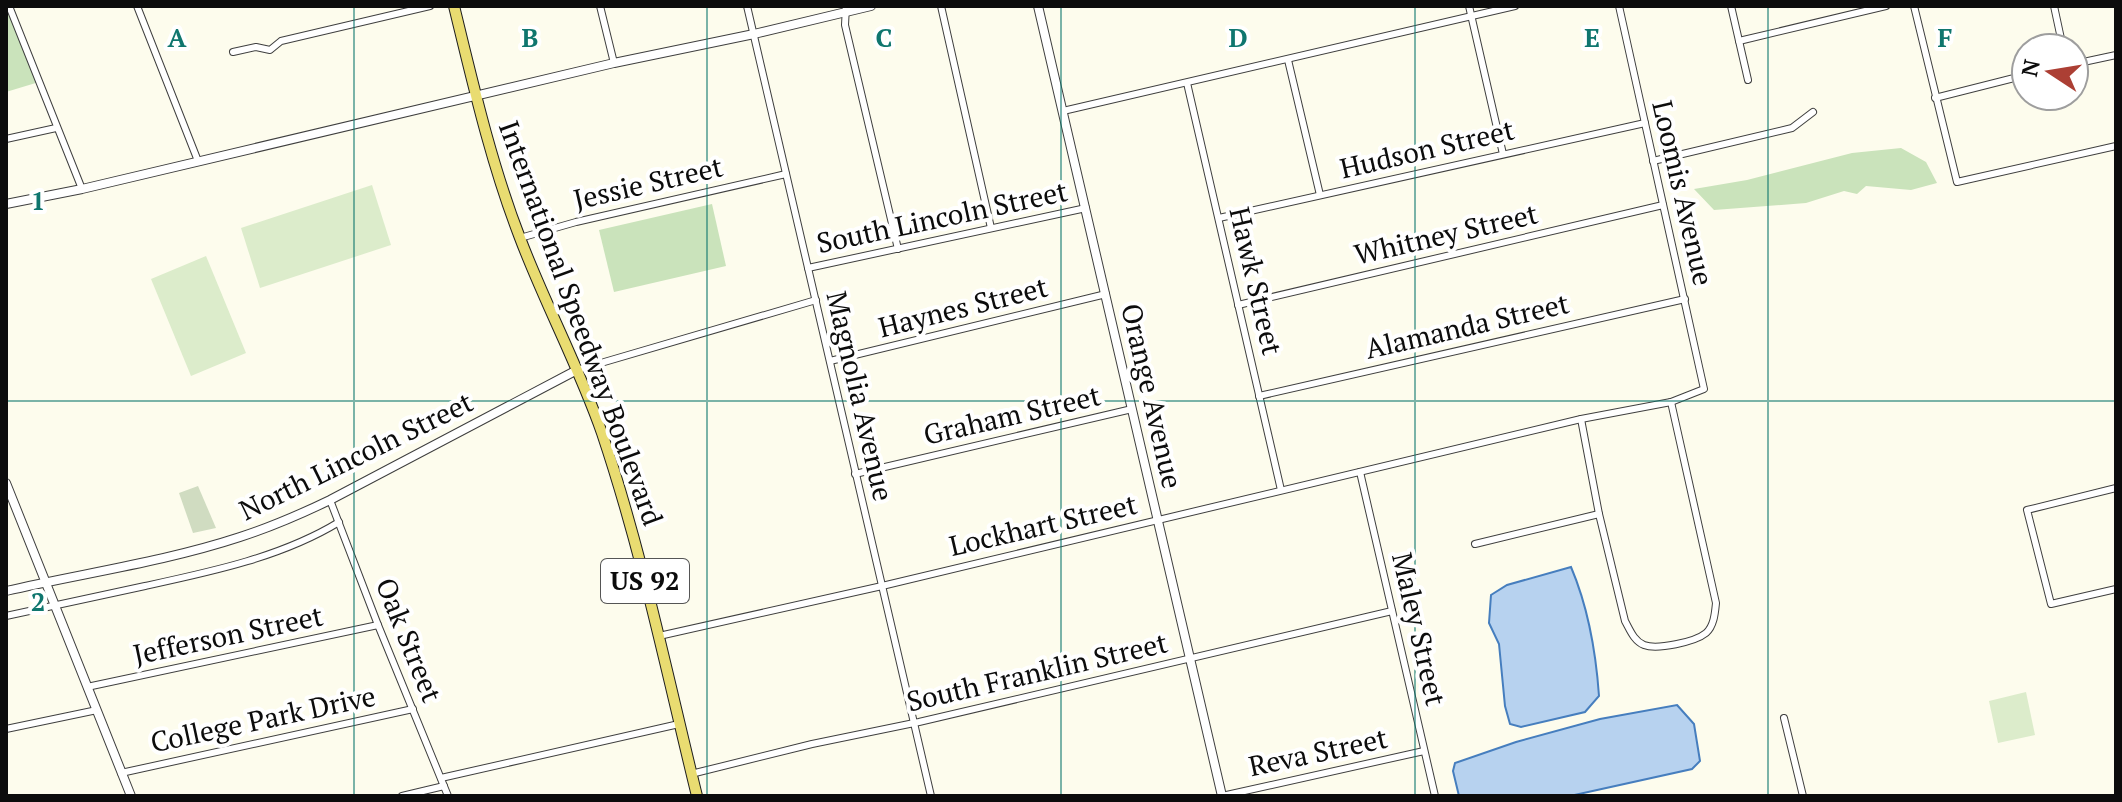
<svg xmlns="http://www.w3.org/2000/svg" width="2122" height="802" font-family="'PT Serif',serif">
<style>
.green{fill:#cae3bb}
.cemetery{fill:#d0dcc1}
.pitch{fill:#dceccb}
.water{fill:#b7d2ef;stroke:#467ebe;stroke-width:2}
.lines{fill:none;stroke-linecap:round;stroke-linejoin:round}
.minor-casing{stroke:#3f3f3f;stroke-width:8}
.tertiary-casing{stroke:#3f3f3f;stroke-width:10}
.primary-casing{stroke:#1d1d1d;stroke-width:12}
.minor{stroke:#fff;stroke-width:6}
.tertiary{stroke:#fff;stroke-width:8}
.primary{stroke:#e9dc71;stroke-width:10}
.grid{fill:none;stroke:#0f766e;stroke-width:2;stroke-opacity:0.55}
.labels{text-anchor:middle;stroke-width:8;stroke-linejoin:round;paint-order:stroke}
.shield{fill:#fff;stroke:#555;stroke-width:2}
.shield-label{font-size:26px;font-weight:bold;fill:#0c0c0c}
.street-label{font-size:28px;fill:#0c0c0c;stroke:#fff}
.grid-label{font-size:26px;text-anchor:middle;font-weight:bold;fill:#0f766e;stroke:#fff;stroke-width:8;stroke-linejoin:round;paint-order:stroke}
</style>
<rect width="100%" height="100%" fill="#fdfced"/>
<!-- green -->
<g class="green">
<polygon points="6,6 9,6 39,82 6,92"/>
<polygon points="1901,148 1926,162 1937,183 1911,190 1866,186 1857,194 1844,191 1806,203 1714,210 1694,189 1747,180 1852,153"/>
<polygon points="712,204 726,266 614,292 599,230"/>
</g>
<!-- cemetery -->
<polygon class="cemetery" points="198,486 216,528 193,533 179,493"/>
<!-- pitch -->
<g class="pitch">
<polygon points="372,185 391,245 260,288 241,228"/>
<polygon points="206,256 246,353 191,376 151,279"/>
<polygon points="2026,692 2035,735 1998,743 1989,701"/>
</g>
<!-- water -->
<g class="water">
<path d="M1571,567C1588,607 1596,653 1599,696L1585,712L1521,727L1510,724L1505,706L1499,644L1489,623L1491,595L1507,585Z"/>
<polygon points="1677,705 1694,724 1700,761 1692,769 1570,796 1459,796 1453,771 1455,763 1516,742 1600,719"/>
</g>
<g class="lines">
<defs>
<g id="minor">
<polyline points="9,6 82,189"/>
<polyline points="137,6 198,161"/>
<polyline points="600,6 614,63"/>
<polyline points="747,6 931,796"/>
<polyline points="846,6 845,25 898,249"/>
<polyline points="941,6 991,228"/>
<polyline points="1469,6 1503,154"/>
<polyline points="1731,6 1748,80"/>
<polyline points="1914,6 1957,182 2116,146"/>
<polyline points="2054,6 2063,48"/>
<polyline points="1739,41 1886,6"/>
<polyline points="233,52 256,47 270,50 281,41 430,6"/>
<polyline points="1288,60 1320,195"/>
<polyline points="2074,64 2116,55"/>
<polyline points="1187,83 1281,490"/>
<polyline points="1935,98 2026,75"/>
<polyline points="1063,111 1515,6"/>
<polyline points="6,139 56,128"/>
<polyline points="1653,161 1792,128 1813,112"/>
<polyline points="1219,218 1645,123"/>
<polyline points="520,238 576,222 786,174"/>
<polyline points="808,268 1086,208"/>
<polyline points="1238,305 1663,205"/>
<polyline points="830,361 1106,294"/>
<polyline points="577,370 816,300"/>
<polyline points="1259,396 1685,299"/>
<path d="M1581,419L1599,514L1625,621C1630,630 1634,641 1644,645C1657,650 1695,642 1706,633C1714,626 1715,613 1716,603L1671,402"/>
<polyline points="1360,472 1435,796"/>
<polyline points="855,474 1132,409"/>
<polyline points="2116,488 2027,510 2051,604 2116,589"/>
<polyline points="330,500 378,625 448,796"/>
<polyline points="1475,544 1599,514"/>
<path d="M6,616C52,606 99,596 145,586C210,572 282,557 339,522"/>
<polyline points="659,636 882,586 1581,419 1671,402 1704,389 1619,6"/>
<polyline points="87,687 378,625"/>
<polyline points="1784,718 1803,796"/>
<polyline points="6,729 97,710"/>
<polyline points="121,773 413,709"/>
<polyline points="691,774 812,744 919,722 1392,611"/>
<polyline points="441,778 679,724"/>
<polyline points="402,796 444,786"/>
<polyline points="1222,796 1424,751"/>
</g>
<g id="tertiary">
<polyline points="1038,6 1222,796"/>
<polyline points="6,204 82,189 614,63 754,34 871,6"/>
<polyline points="6,483 131,796"/>
<path d="M6,591C84,573 164,562 240,537C271,527 301,514 330,500L577,370"/>
</g>
<path id="primary" d="M454,6C473,84 491,163 520,238C545,304 579,367 602,433C642,552 667,674 697,796"/>
</defs>
<!-- minor casing -->
<use href="#minor" class="minor-casing"/>
<!-- tertiary casing -->
<use href="#tertiary" class="tertiary-casing"/>
<!-- primary casing -->
<use href="#primary" class="primary-casing"/>
<!-- minor -->
<use href="#minor" class="minor"/>
<!-- tertiary -->
<use href="#tertiary" class="tertiary"/>
<!-- primary -->
<use href="#primary" class="primary"/>
</g>
<!-- grid -->
<path class="grid" d="M354,6V796M707,6V796M1061,6V796M1415,6V796M1768,6V796M6,401H2116"/>
<g class="labels">
<!-- shield labels -->
<rect class="shield" x="601" y="559" width="88" height="44" rx="6"/>
<g class="shield-label">
<text x="645" y="590">US 92</text>
</g>
<!-- street labels -->
<g class="street-label">
<text transform="translate(1427 149) rotate(-13)" y="10">Hudson Street</text>
<text transform="translate(648 183) rotate(-13)" y="10">Jessie Street</text>
<text transform="translate(1683 193) rotate(77)" y="10">Loomis Avenue</text>
<text transform="translate(942 217) rotate(-12)" y="10">South Lincoln Street</text>
<text transform="translate(1446 234) rotate(-13)" y="10">Whitney Street</text>
<text transform="translate(1256 281) rotate(77)" y="10">Hawk Street</text>
<text transform="translate(963 307) rotate(-14)" y="10">Haynes Street</text>
<text transform="translate(581 323) rotate(70)" y="10">International Speedway Boulevard</text>
<text transform="translate(1467 326) rotate(-13)" y="10">Alamanda Street</text>
<text transform="translate(860 396) rotate(77)" y="10">Magnolia Avenue</text>
<text transform="translate(1152 396) rotate(77)" y="10">Orange Avenue</text>
<text transform="translate(1012 415) rotate(-13)" y="10">Graham Street</text>
<text transform="translate(356 456) rotate(-26)" y="10">North Lincoln Street</text>
<text transform="translate(1043 525) rotate(-13)" y="10">Lockhart Street</text>
<text transform="translate(1419 629) rotate(77)" y="10">Maley Street</text>
<text transform="translate(228 635) rotate(-12)" y="10">Jefferson Street</text>
<text transform="translate(409 640) rotate(68)" y="10">Oak Street</text>
<text transform="translate(1037 672) rotate(-13)" y="10">South Franklin Street</text>
<text transform="translate(263 719) rotate(-12)" y="10">College Park Drive</text>
<text transform="translate(1318 752) rotate(-12)" y="10">Reva Street</text>
</g>
</g>
<g class="grid-label">
<text x="177" y="47">A</text>
<text x="530" y="47">B</text>
<text x="884" y="47">C</text>
<text x="1238" y="47">D</text>
<text x="1592" y="47">E</text>
<text x="1945" y="47">F</text>
<text x="38" y="210">1</text>
<text x="38" y="611">2</text>
</g>
<!-- border -->
<rect width="2122" height="802" fill="none" stroke="#0c0c0c" stroke-width="16"/>
<!-- north arrow -->
<g transform="translate(2050 72) rotate(282)"><circle r="38" fill="#ffffff" stroke="#9e9e9e" stroke-width="2"/>
<path d="M0-6L14 30L0 20L-14 30Z" fill="#ac3f34"/>
<text y="-12" font-size="22" font-weight="bold" text-anchor="middle" fill="#0c0c0c">N</text>
</g>
</svg>
